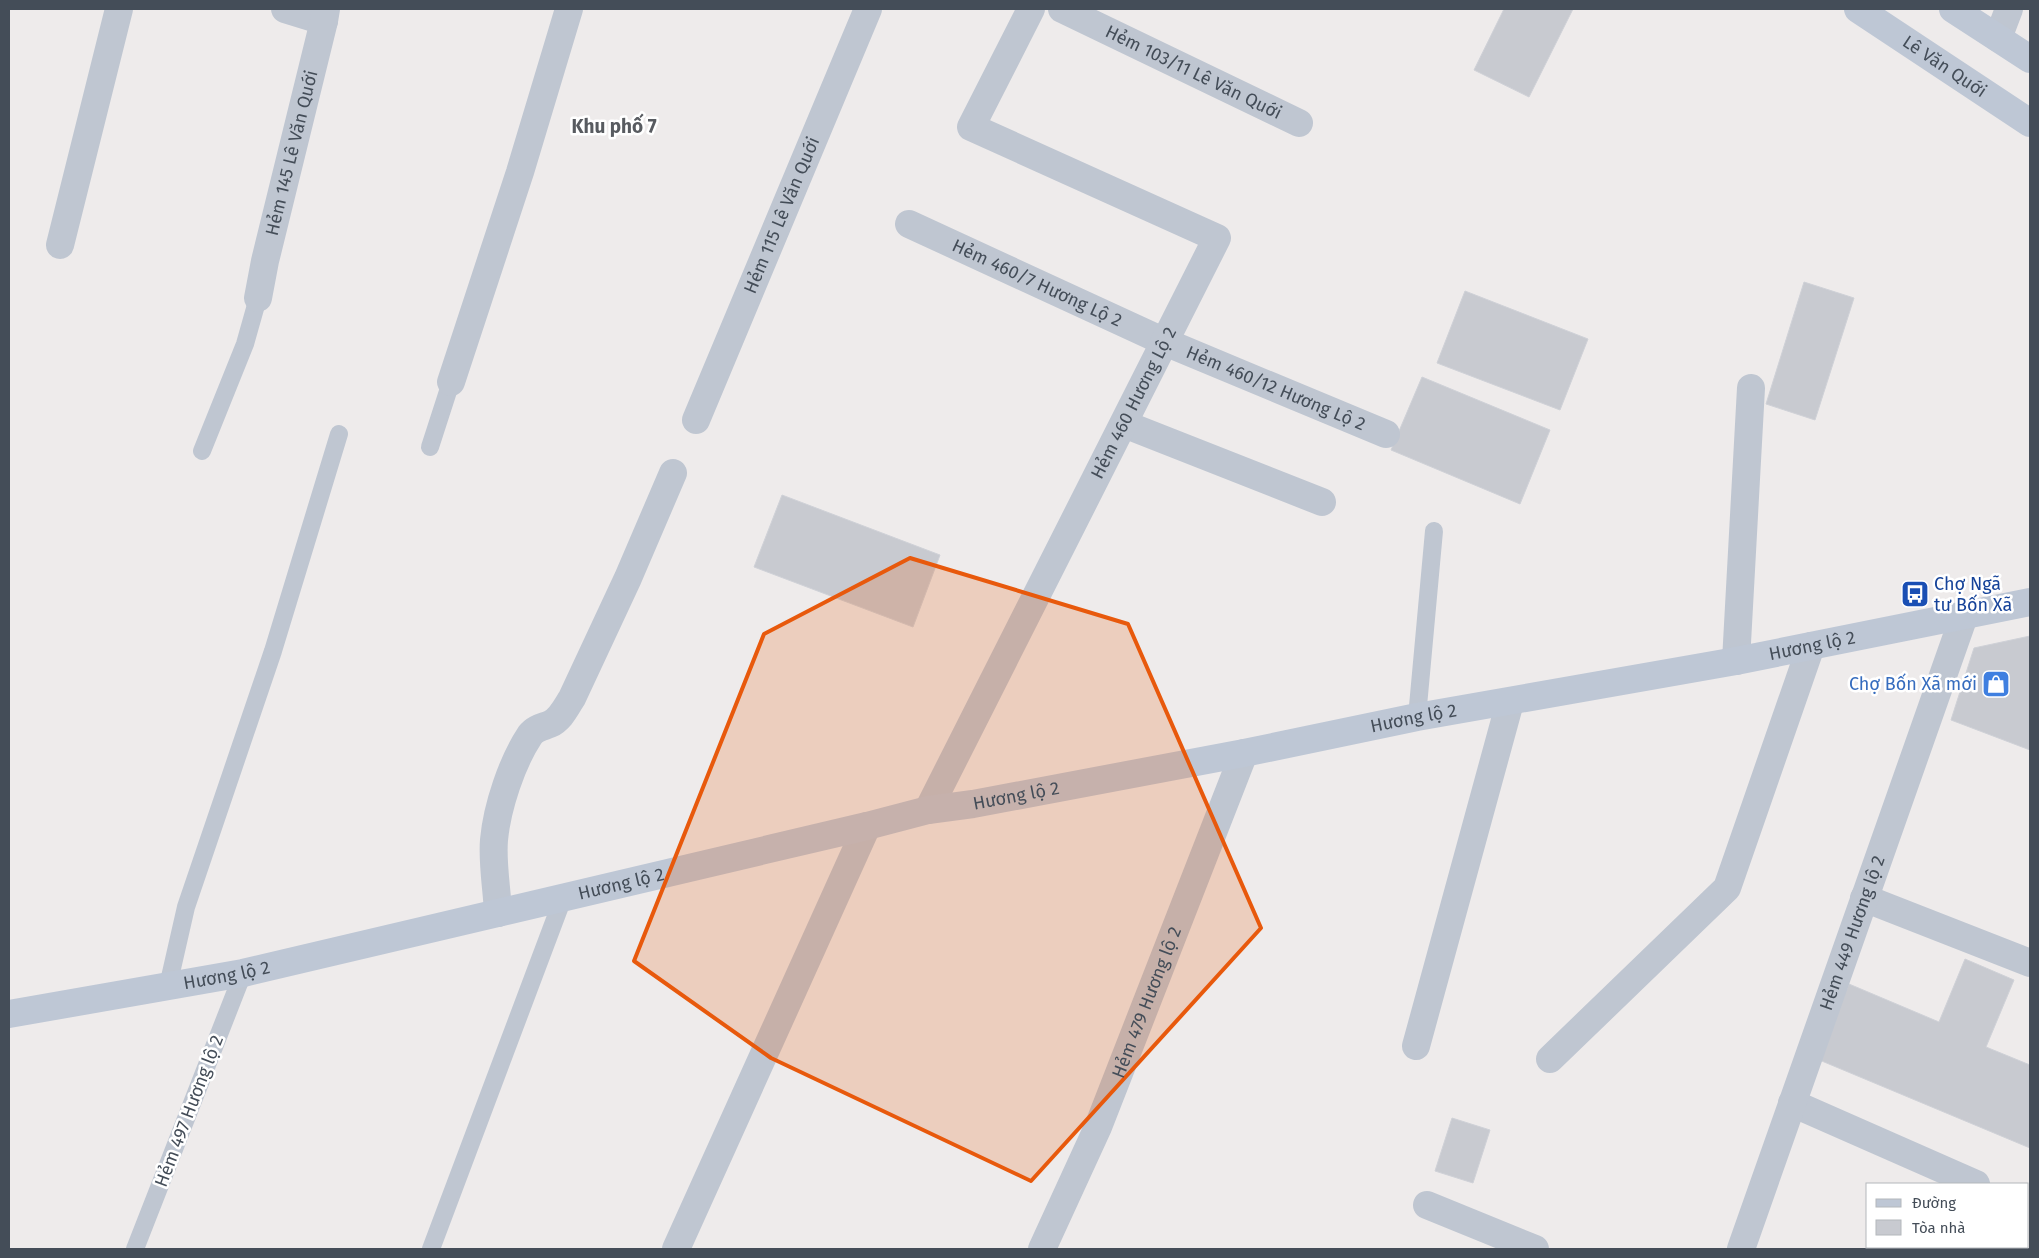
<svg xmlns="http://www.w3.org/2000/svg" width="2039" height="1258" font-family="'Fira Sans',sans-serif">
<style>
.building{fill:#c8cad0;stroke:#cfd1d7}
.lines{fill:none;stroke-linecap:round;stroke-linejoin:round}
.lane{stroke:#bfc6d1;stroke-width:18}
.street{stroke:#bfc6d1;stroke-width:28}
.secondary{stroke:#bec7d5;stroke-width:28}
.marked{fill:#e8590c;fill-opacity:0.2;stroke:#e8590c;stroke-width:4;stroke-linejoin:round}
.labels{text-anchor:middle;stroke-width:5;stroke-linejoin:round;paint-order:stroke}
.street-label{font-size:18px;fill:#444d58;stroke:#fff}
.transit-label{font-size:18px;fill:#164399;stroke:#fff;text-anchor:start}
.shop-label{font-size:18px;fill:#366cbe;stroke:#fff;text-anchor:end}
.neighbourhood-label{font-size:19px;font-weight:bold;fill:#585b60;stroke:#fff}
</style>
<rect width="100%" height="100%" fill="#eeebeb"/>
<!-- building -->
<g class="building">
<polygon points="1504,9 1573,9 1529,97 1474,70"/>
<polygon points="1804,282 1854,298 1815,420 1766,404"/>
<polygon points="1465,291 1588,339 1560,410 1437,363"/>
<polygon points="1422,377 1550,430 1520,504 1391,450"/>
<polygon points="782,495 940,555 913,627 754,567"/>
<polygon points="2030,636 2030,750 1951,720 1974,648"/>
<polygon points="1965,959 2014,980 1986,1047 2030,1065 2030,1148 1817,1059 1849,984 1939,1022"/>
<polygon points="1452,1118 1490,1130 1473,1183 1435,1171"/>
</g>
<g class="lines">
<!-- lane -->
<g class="lane">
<polyline points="430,447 451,382"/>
<polyline points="202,451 245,344 258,298"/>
<polyline points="1417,717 1434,531"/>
<polyline points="168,986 186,907 273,651 339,434"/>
<polyline points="135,1249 243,973"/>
<polyline points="431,1249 563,898"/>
</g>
<!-- street -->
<g class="street">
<polyline points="285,9 324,21"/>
<path id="s1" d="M1062,9L1299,123"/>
<polyline points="1998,38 2009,9"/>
<path id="s2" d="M909,224L1165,342L1386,434"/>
<polyline points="60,245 119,9"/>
<path id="s3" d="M258,298L265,261L324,21L326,9"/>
<polyline points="451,382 520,172 569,9"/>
<path id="s4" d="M696,420L868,9"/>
<polyline points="1124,424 1322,502"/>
<polyline points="1736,661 1751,388"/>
<path id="s5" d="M928,810L1217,238L971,127L1031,9"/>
<polyline points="1864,898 2030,963"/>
<path d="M498,913C497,889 492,863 494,840C497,807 512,762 530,735C535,728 543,727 550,724C561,719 566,707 572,698L628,578L673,473"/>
<polyline points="1416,1046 1510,702"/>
<polyline points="1550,1059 1727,888 1811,646"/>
<polyline points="1792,1103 1976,1184"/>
<polyline points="1427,1205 1535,1249"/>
<polyline points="676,1249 867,826"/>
<path id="s6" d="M1042,1249L1098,1127L1244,753"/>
<path id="s7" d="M1741,1249L1964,616"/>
</g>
<!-- secondary -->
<g class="secondary">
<path id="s8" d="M1858,9L2030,123"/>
<polyline points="1953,9 2030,59"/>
<path id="s9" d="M9,1014L243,973L867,826L928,810L973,804L1244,753L1417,717L1736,661L2030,602"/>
</g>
</g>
<!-- marked area -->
<path class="marked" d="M910,558L1128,624L1261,928L1031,1181L771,1058L634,961L764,634Z"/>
<!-- icons -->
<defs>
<symbol id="bus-square" viewBox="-11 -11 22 22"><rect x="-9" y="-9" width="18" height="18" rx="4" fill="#1a4fb4" stroke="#fff"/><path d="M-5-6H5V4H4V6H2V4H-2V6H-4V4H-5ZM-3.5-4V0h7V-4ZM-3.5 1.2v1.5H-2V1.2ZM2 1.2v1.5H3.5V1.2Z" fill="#fff"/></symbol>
<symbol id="shop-square" viewBox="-11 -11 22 22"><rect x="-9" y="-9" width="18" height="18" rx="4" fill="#3f7fe0" stroke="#fff"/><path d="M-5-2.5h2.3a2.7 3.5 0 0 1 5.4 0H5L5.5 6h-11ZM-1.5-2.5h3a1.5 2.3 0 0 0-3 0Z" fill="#fff"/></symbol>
</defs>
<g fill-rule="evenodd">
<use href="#bus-square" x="1899" y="578" width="32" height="32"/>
<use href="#shop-square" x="1980" y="668" width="32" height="32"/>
</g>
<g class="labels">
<!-- street labels -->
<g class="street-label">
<text dy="6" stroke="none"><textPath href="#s8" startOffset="104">Lê Văn Quới</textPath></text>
<text dy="6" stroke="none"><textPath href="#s1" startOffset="146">Hẻm 103/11 Lê Văn Quới</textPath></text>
<text dy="6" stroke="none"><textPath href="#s3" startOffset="149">Hẻm 145 Lê Văn Quới</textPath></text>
<text dy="6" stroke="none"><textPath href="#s4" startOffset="222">Hẻm 115 Lê Văn Quới</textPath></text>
<text dy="6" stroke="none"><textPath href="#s2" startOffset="141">Hẻm 460/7 Hương Lộ 2</textPath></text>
<text dy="6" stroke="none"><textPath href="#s2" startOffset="402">Hẻm 460/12 Hương Lộ 2</textPath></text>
<text dy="6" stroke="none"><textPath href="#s5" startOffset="456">Hẻm 460 Hương Lộ 2</textPath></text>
<text dy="6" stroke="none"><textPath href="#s9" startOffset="1841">Hương lộ 2</textPath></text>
<text dy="6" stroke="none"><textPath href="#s9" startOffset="1436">Hương lộ 2</textPath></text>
<text dy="6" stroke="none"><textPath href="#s9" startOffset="1031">Hương lộ 2</textPath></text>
<text dy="6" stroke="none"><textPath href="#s9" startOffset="626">Hương lộ 2</textPath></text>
<text dy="6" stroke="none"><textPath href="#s7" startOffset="335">Hẻm 449 Hương lộ 2</textPath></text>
<text dy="6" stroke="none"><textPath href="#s9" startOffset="221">Hương lộ 2</textPath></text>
<text dy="6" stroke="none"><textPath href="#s6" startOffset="268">Hẻm 479 Hương lộ 2</textPath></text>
<text transform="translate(189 1111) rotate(-69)" y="6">Hẻm 497 Hương lộ 2</text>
</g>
<!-- transit labels -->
<g class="transit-label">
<text x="1934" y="590">Chợ Ngã<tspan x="1934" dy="21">tư Bốn Xã</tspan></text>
</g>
<!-- shop labels -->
<g class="shop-label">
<text x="1977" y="690">Chợ Bốn Xã mới</text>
</g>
<!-- neighbourhood labels -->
<g class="neighbourhood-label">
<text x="614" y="133">Khu phố 7</text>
</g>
</g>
<!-- border -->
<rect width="2039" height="1258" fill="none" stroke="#444d58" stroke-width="20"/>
<!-- legend -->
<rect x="1866" y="1183" width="162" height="65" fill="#ffffff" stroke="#b4b8bc"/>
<rect x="1876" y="1199" width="25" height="8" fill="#bec7d5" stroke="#b4b8bc"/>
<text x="1912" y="1208" font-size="15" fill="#444d58">Đường</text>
<rect x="1876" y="1220" width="25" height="15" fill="#c8cad0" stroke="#b4b8bc"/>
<text x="1912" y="1233" font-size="15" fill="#444d58">Tòa nhà</text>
</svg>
